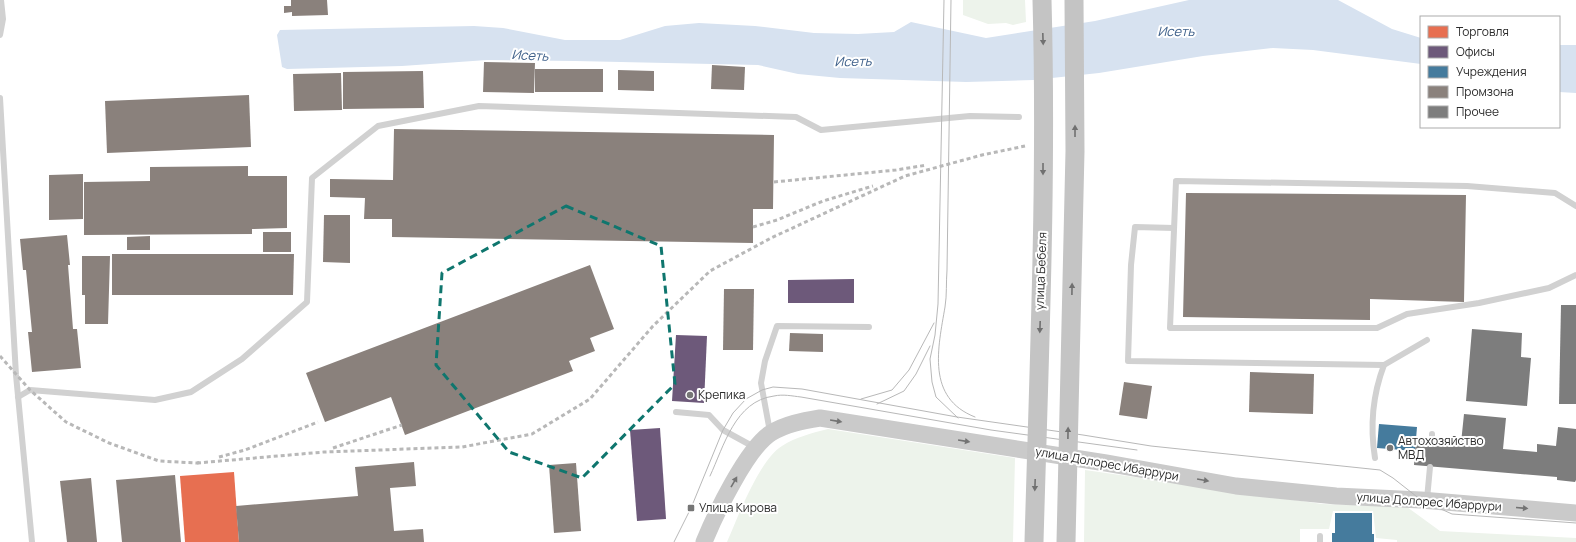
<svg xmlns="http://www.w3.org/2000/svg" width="1576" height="542" font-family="Manrope,sans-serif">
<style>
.green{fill:#edf3eb}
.water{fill:#d7e2f0}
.shops{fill:#e76f51}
.offices{fill:#6d597a}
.public{fill:#457b9d}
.industry{fill:#8a817c}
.building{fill:#7d7d7d}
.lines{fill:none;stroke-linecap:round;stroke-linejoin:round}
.service{stroke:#d1d1d1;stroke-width:6}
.secondary{stroke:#cacaca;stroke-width:17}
.tram{stroke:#b8b8b8;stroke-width:1}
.rail{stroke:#b8b8b8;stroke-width:3;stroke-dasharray:4 3;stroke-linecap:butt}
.primary-bridge{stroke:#c4c4c4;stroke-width:19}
.oneway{fill:#707070}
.oneway2{fill:#737373}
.marked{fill:none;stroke:#0f766e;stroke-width:3;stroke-dasharray:8 5;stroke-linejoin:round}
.poi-dot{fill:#767676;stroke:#fff;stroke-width:1.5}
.labels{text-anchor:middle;stroke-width:4;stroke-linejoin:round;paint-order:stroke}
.street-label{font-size:12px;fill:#2c2c2c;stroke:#fff}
.poi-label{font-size:12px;fill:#2c2c2c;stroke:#fff;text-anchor:start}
.water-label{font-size:13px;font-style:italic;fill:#3e608a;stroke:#fff}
</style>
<rect width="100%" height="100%" fill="#fff"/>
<!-- green -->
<g class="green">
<polygon points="963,0 1025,0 1026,22 1013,25 1006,23 988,24 963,15"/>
<path d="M828,429L1015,458L1013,542H727C738,517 759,460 782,446C796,437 812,433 828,429Z"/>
<polygon points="1085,470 1322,504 1407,507 1440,531 1576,538 1576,542 1397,542 1397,540 1376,538 1373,511 1333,511 1329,529 1300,529 1300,542 1084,542"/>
</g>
<!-- water -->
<g class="water">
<polygon points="1189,0 1338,0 1392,29 1421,38 1421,64 1313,50 1273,48 1203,56 1099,73 1033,80 1002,81 966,82 840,78 798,74 758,65 575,61 487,60 402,66 287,69 282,67 277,35 280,30 474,26 503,28 565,40 620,40 665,26 699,23 755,26 814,33 858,34 894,32 911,22 986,38 1095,21"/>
<polygon points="1559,45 1576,45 1576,93 1559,92"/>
</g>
<!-- shops -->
<polygon class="shops" points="234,472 239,542 185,542 180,476"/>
<!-- offices -->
<g class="offices">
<polygon points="854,279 854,303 788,303 788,280"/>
<polygon points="676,335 707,336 704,403 672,401"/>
<polygon points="660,428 666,519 637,521 630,430"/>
</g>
<!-- public -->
<g class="public">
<polygon points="1379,424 1417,427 1415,451 1377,448"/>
<polygon points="1335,513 1372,513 1372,534 1374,534 1374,542 1332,542 1332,533 1335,533"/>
</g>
<!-- industry -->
<g class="industry">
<polygon points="291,0 327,0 328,15 292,16 292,12 284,13 284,6 291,6"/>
<polygon points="484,62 535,63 534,93 483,92"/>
<polygon points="712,65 745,67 744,90 711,89"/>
<rect x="535" y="69" width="68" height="23"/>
<polygon points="618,70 654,71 654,91 618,90"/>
<polygon points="423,71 424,108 343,109 343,72"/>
<polygon points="341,73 342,110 294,111 293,74"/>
<polygon points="249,95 251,147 107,153 105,101"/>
<polygon points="394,129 774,135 773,209 753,209 753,243 392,237 392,219 364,219 365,198 330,197 330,179 393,180"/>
<polygon points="248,166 248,176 287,176 287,228 252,229 252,234 84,235 84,182 150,181 150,167"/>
<polygon points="83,174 83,219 49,220 49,175"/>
<polygon points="1186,193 1466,195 1464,302 1370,299 1370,320 1183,317"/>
<polygon points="324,215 350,215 350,263 323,262"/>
<rect x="263" y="232" width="28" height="20"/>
<polygon points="67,235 70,265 68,265 73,329 77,329 81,368 32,372 28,332 32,332 26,270 23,270 20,239"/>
<polygon points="150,236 150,250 127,250 127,237"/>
<polygon points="112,254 294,254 293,295 112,295"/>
<polygon points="82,256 110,256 108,324 85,324 85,295 82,295"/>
<polygon points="590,265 614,329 590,338 595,351 569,361 573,371 405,435 391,397 325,422 306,373"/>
<polygon points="724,289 754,289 753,350 723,350"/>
<polygon points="790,333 823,334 823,352 789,351"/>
<polygon points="1250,372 1314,374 1313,414 1249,412"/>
<polygon points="1124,382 1152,386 1147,419 1119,415"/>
<polygon points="414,462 416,486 390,488 394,531 423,529 424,542 239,542 236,506 358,496 355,467"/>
<polygon points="576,463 581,531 554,533 549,465"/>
<polygon points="175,475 181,542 122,542 116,480"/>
<polygon points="91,478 97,542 67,542 60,481"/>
</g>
<!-- building -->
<g class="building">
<polygon points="1561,305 1576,305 1576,404 1559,404"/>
<polygon points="1472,329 1522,333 1521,357 1531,358 1527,406 1466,401"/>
<polygon points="1464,414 1506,418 1503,449 1537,452 1537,444 1556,446 1558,427 1576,429 1576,480 1575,482 1557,480 1557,477 1414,465 1416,439 1461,443"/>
</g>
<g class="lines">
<!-- service -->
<g class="service">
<polyline points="0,35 3,19 1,0"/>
<polyline points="0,98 16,375 32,542"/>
<polyline points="1576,206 1555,193 1467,186 1176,181 1170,328 1377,328 1407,314 1479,303 1549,288 1576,275"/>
<polyline points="1174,228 1135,227 1131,265 1128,361 1384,365 1427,340"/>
<polyline points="18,397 30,390 155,400 191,392 242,359 307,302 312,178 378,126 479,106 796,117 821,130 970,116 1019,117"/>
<polyline points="676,412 709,415 723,430 754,447"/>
<polyline points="770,432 761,383 765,361 777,326 869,327"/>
<polyline points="1432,434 1432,440"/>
<path d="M1375,458C1370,427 1373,394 1384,365"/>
<polyline points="1427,499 1430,467"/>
<polyline points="1320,542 1320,536"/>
</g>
<!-- secondary -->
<path class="secondary" d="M704,542C715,515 747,448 771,433C786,424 802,421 820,418L1106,463L1236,486L1336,496L1421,500L1576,513"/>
<!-- tram -->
<g class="tram">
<polyline points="944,0 938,304 935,335 930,359 932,382 936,397 958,418"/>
<path d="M951,0L947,270C946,282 947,295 945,307C938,348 926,398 975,417"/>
<polyline points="861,399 892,390 909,370 934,323"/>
<polyline points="877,404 904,391 916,374 930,346"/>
<path d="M710,476C724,446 735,401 774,396C783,394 792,396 801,397L991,430L1137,450"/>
<polyline points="674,542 691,508 723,430 733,413 746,399 762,390 773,387 802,389 957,417 1083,435 1151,446 1380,470 1393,478 1421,500 1452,514 1576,523"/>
</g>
<!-- rail -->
<g class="rail">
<polyline points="774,182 896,170 927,165"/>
<polyline points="753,227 777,220 823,201 873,186"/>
<polyline points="0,356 30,390 66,422 109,443 159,461 197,463 202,462"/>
<polyline points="333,448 402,425"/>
<polyline points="219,457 245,450 318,422"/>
<polyline points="197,463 324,452 462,447 532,434 590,399 653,326 710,271 771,238 905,176 982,155 1025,146"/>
</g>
<!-- primary-bridge -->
<g class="primary-bridge">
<path d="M1034,542C1039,361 1047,181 1042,0"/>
<polyline points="1066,542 1075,151 1074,0"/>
</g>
</g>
<!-- one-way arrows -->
<defs><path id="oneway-solid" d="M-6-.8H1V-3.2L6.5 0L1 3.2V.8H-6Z"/></defs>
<g class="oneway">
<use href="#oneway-solid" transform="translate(1043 39) rotate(88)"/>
<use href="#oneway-solid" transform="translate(1075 131) rotate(-90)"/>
<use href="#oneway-solid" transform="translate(1043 169) rotate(90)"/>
<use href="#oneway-solid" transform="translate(1072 289) rotate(-89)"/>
<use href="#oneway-solid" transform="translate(1040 327) rotate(92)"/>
<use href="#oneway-solid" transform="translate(1068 433) rotate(-89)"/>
<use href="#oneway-solid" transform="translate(1035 485) rotate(92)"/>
</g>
<g class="oneway2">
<use href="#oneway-solid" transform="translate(836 421) rotate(9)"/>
<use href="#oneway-solid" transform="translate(964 441) rotate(9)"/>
<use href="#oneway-solid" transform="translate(1203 480) rotate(10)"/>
<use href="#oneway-solid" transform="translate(734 482) rotate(-60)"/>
<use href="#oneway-solid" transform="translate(1522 508) rotate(5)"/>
</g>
<!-- marked area -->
<path class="marked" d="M566,206L661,246L675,384L582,478L509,452L436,365L442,273Z"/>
<!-- markers -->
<g class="poi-dot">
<circle cx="690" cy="395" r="4"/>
<circle cx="1390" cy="448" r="4"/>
<rect x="687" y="504" width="8" height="8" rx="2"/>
</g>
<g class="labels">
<!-- street labels -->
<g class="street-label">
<text transform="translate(1041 271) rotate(-88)" y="4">улица Бебеля</text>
<text transform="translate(1107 464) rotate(10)" y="4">улица Долорес Ибаррури</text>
<text transform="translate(1429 502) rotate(4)" y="4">улица Долорес Ибаррури</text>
</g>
<!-- poi labels -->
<g class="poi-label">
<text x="698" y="399">Крепика</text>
<text x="1398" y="445">Автохозяйство<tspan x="1398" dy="14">МВД</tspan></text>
<text x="699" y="512">Улица Кирова</text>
</g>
<!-- water labels -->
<g class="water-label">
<text x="1176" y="36">Исеть</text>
<text transform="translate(530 55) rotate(3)" y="5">Исеть</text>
<text transform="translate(853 61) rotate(-1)" y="5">Исеть</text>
</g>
</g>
<!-- legend -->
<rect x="1420" y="16" width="140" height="112" fill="#ffffff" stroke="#ababab"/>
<rect x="1428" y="26" width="20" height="12" fill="#e76f51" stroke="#ababab"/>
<text x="1456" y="36" font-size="12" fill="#2c2c2c">Торговля</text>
<rect x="1428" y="46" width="20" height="12" fill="#6d597a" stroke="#ababab"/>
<text x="1456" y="56" font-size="12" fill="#2c2c2c">Офисы</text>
<rect x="1428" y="66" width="20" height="12" fill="#457b9d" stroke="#ababab"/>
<text x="1456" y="76" font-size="12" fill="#2c2c2c">Учреждения</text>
<rect x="1428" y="86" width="20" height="12" fill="#8a817c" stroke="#ababab"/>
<text x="1456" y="96" font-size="12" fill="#2c2c2c">Промзона</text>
<rect x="1428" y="106" width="20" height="12" fill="#7d7d7d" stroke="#ababab"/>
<text x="1456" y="116" font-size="12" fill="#2c2c2c">Прочее</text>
</svg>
